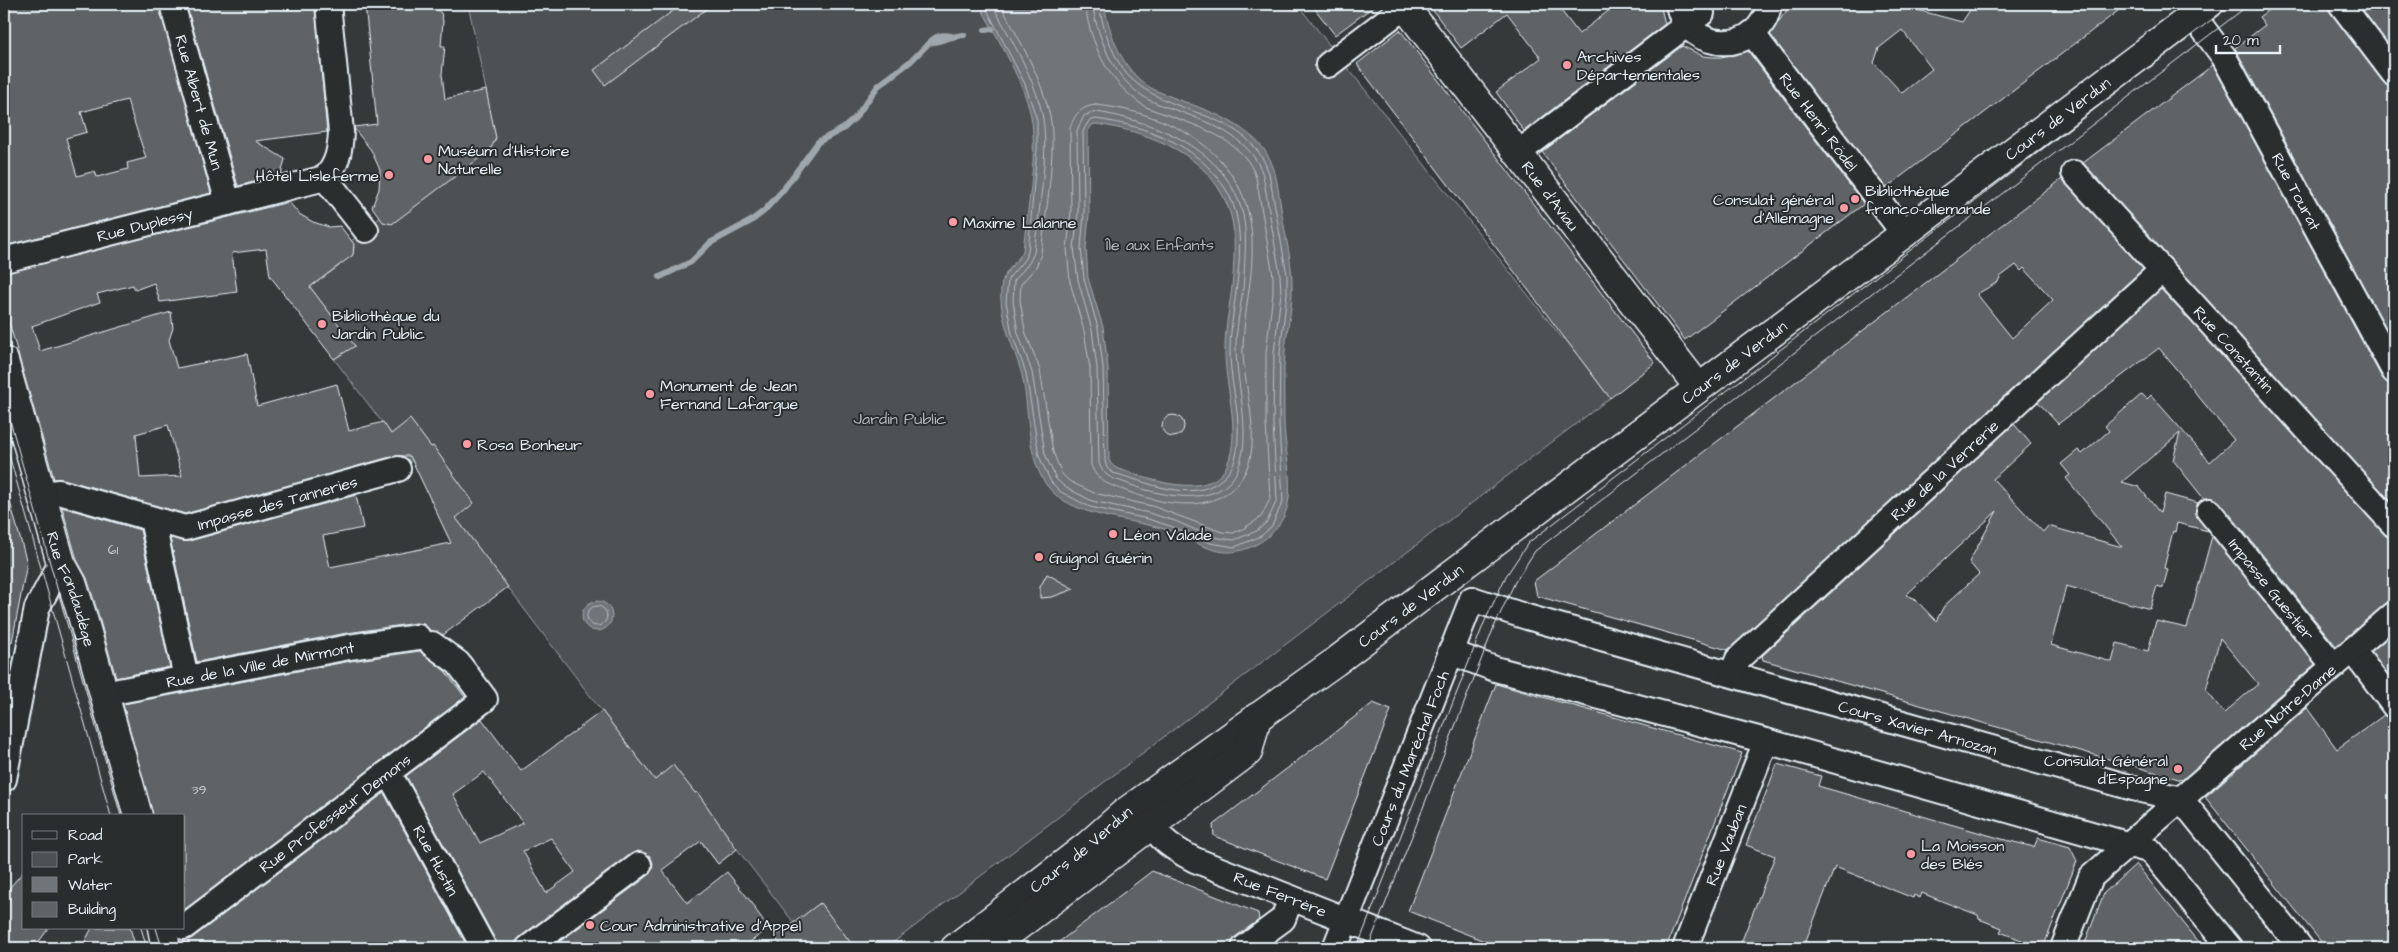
<svg xmlns="http://www.w3.org/2000/svg" width="2398" height="952" font-family="'Architects Daughter',sans-serif">
<style>
.green{fill:#4d5152;stroke:#9aa1a5}
.water{fill:#707579;stroke:#a0a7ac;fill-rule:evenodd}
.lines{fill:none;stroke-linecap:round;stroke-linejoin:round}
.shore{stroke:#b8bfc5;stroke-width:1}
.stream{stroke:#a0a7ac;stroke-width:6}
.building{fill:#5f6365;stroke:#e8f1f8;fill-rule:evenodd}
.minor-casing{stroke:#e8f1f8;stroke-width:28}
.major-casing{stroke:#e8f1f8;stroke-width:31}
.minor{stroke:#2a2d2e;stroke-width:24}
.major{stroke:#2a2d2e;stroke-width:28}
.tram{stroke:#e8f1f8;stroke-width:1}
.poi-dot{fill:#ff9aa2;stroke:#2a2d2e;stroke-width:2}
.labels{text-anchor:middle;stroke-width:4;stroke-linejoin:round;paint-order:stroke}
.number-label{font-size:14px;fill:#c6ced3}
.poi-label{font-size:16px;fill:#e8f1f8;stroke:#2a2d2e;text-anchor:start}
.street-label{font-size:16px;fill:#e8f1f8;stroke:#2a2d2e}
.park-label{font-size:16px;fill:#b2b9be;stroke:#2a2d2e}
</style>
<rect width="100%" height="100%" fill="#35393a"/>
<filter id="ink" filterUnits="userSpaceOnUse"><feTurbulence type="fractalNoise" baseFrequency=".02" numOctaves="2"/><feDisplacementMap in="SourceGraphic" scale="10" xChannelSelector="R" yChannelSelector="G"/><feConvolveMatrix kernelMatrix="1 2 1 2 8 2 1 2 1" color-interpolation-filters="sRGB"/></filter>
<g filter="url(#ink)">
<!-- green -->
<polygon class="green" points="468,4 1297,4 1563,339 1565,338 1610,398 886,948 854,948 819,905 794,923 737,849 718,864 334,359 354,346 310,287 338,267 354,248 351,241 374,224 486,90"/>
<!-- water -->
<g class="water">
<path d="M979,4H1104C1110,37 1124,76 1157,91C1184,103 1214,110 1239,127C1250,135 1260,142 1267,154C1277,169 1278,191 1281,208C1285,236 1293,263 1292,291C1292,312 1286,332 1285,352C1283,375 1284,397 1284,420C1284,444 1293,481 1288,504C1283,528 1262,546 1238,551C1213,557 1187,536 1164,529C1130,519 1086,518 1057,496C1024,470 1031,412 1022,375C1014,346 999,320 1001,289C1002,271 1016,265 1023,251C1027,211 1037,162 1032,122C1027,86 996,36 979,4ZM1096,124C1152,132 1214,156 1231,216C1236,235 1234,258 1233,277C1231,301 1225,325 1225,349C1224,385 1242,431 1227,465C1213,498 1159,483 1134,474C1124,470 1113,470 1109,460L1108,367L1103,327L1088,278L1086,248L1089,214L1088,131L1092,125Z"/>
<circle cx="597" cy="616" r="15"/>
</g>
<g class="lines">
<!-- shore -->
<g class="shore">
<path d="M984,4L1025,84L1037,120V149L1028,252L1024,260L1008,279L1006,302L1012,334L1026,373L1039,456L1051,482L1061,492L1090,507L1148,519L1173,527L1210,543L1235,547L1261,536L1272,526L1283,501L1279,424L1280,353L1287,293V275L1269,173C1248,111 1178,118 1135,82C1123,73 1116,58 1110,44C1105,31 1100,18 1100,4"/>
<path d="M992,4C1010,38 1037,81 1043,119C1049,155 1038,215 1034,253L1029,263L1014,281L1013,301L1018,333L1032,372L1045,454L1056,479L1065,487L1092,501L1149,513L1175,521L1212,537L1234,540L1257,531L1267,522L1277,500L1273,424L1274,353L1281,293L1280,275L1263,175C1252,140 1214,124 1181,112C1171,108 1159,105 1149,100C1128,88 1114,70 1105,48C1099,33 1094,20 1093,4"/>
<path d="M1000,4C1019,39 1041,76 1050,116C1057,149 1045,218 1041,254L1036,267L1021,284L1020,300L1025,331L1040,370L1053,452L1062,474L1069,481L1094,493L1152,506L1222,532L1233,533L1243,529L1261,517L1270,499L1266,424V353L1273,293V276L1256,177C1245,144 1207,129 1176,118C1166,114 1154,111 1144,106C1123,92 1108,74 1098,51C1092,36 1086,21 1086,4"/>
<path d="M1096,105C1174,113 1249,155 1252,240C1254,277 1243,313 1243,350C1243,388 1264,442 1243,476C1218,516 1165,505 1129,492C1112,485 1098,484 1091,465L1090,368L1084,331L1070,282L1067,249L1071,212L1070,128C1074,114 1082,106 1096,105Z"/>
<path d="M1097,112C1157,122 1227,149 1243,215C1247,234 1245,256 1244,276C1243,301 1235,326 1236,351C1237,389 1253,436 1237,471C1220,509 1161,496 1131,485C1117,479 1104,479 1099,463L1097,368L1092,330L1078,280L1074,248L1078,213L1077,130L1084,116Z"/>
<path d="M1096,119C1146,126 1196,143 1225,188C1254,232 1231,300 1230,348C1229,379 1240,409 1238,438C1238,453 1234,470 1222,479C1192,505 1145,481 1113,473L1107,468L1105,461L1103,367L1098,328L1084,279L1081,248L1084,213L1083,131L1089,121Z"/>
<circle cx="597" cy="616" r="10"/>
</g>
<!-- stream -->
<g class="stream">
<polyline points="985,30 992,29"/>
<path d="M929,43C936,36 941,34 951,36"/>
<path d="M660,277L691,262L710,243L751,221L764,211L783,190L818,142L844,128L855,118L878,86L911,61L929,43C942,41 951,36 964,35"/>
</g>
</g>
<!-- building -->
<g class="building">
<path d="M4,4H159L211,193L4,246ZM127,100L146,158L127,163L128,169L97,177L95,171L77,176L66,138L87,132L81,112Z"/>
<polygon points="186,4 315,4 327,132 255,141 285,159 281,175 238,186"/>
<polygon points="365,4 431,4 441,13 443,21 441,46 445,46 442,74 445,99 486,90 496,138 490,150 392,224 383,222 372,207 379,189 380,170 371,150 355,130 354,127 377,124"/>
<polygon points="682,4 713,4 605,85 594,70"/>
<polygon points="1311,4 1377,4 1335,35"/>
<polygon points="1428,4 1556,4 1579,34 1617,4 1660,4 1665,24 1524,131 1496,92 1541,58 1507,13 1461,48"/>
<path d="M1791,4H1907L1906,7L1962,22L1974,4H2127L1886,188L1770,34ZM1902,30L1932,69L1902,93L1874,63L1879,48Z"/>
<polygon points="2276,4 2328,4 2330,12 2383,82 2394,88 2394,343 2235,48 2265,25 2259,17"/>
<polygon points="2358,4 2394,4 2394,52"/>
<polygon points="1400,30 1655,363 1610,398 1357,64"/>
<polygon points="1682,46 1703,56 1713,57 1721,57 1748,51 1864,204 1685,340 1542,152"/>
<polygon points="2213,65 2382,378 2387,383 2394,385 2394,505 2083,163"/>
<path d="M2062,179L2143,269L1728,650L1537,596L1534,581ZM2016,265L2021,271L2024,268L2053,300L2012,338L1977,294L1998,282L2000,277Z"/>
<path d="M289,202L299,214L313,222L329,227L340,226L354,244L353,255L310,287L355,346L334,359L270,276L266,249L232,253L237,292L160,302L154,283L135,290L133,285L97,294L100,302L32,326L40,351L171,312L173,328L169,340L177,368L247,354L257,406L337,384L349,431L383,422L391,434L410,419L431,447L433,446L474,503L456,518L508,587L443,635L430,631L424,624L416,623L347,633L197,662L170,538L189,541L356,495L363,528L323,536L330,567L451,543L410,456H394L185,514L63,479H54L4,305V273ZM168,425L182,476L140,478L136,434Z"/>
<path d="M2161,289L2384,534L2394,538V601L2385,604L2336,646L2220,502L2213,498L2204,499L2173,460L2180,433L2122,482L2139,487L2160,513L2165,494L2198,503L2196,514L2208,531L2177,523L2175,532L2173,531L2164,568L2168,569L2163,588L2157,586L2150,609L2066,586L2051,645L2112,662L2117,643L2148,651L2156,621L2187,628L2212,536L2315,664L2182,780L1763,660L1762,656L2014,424L2031,444L1993,479L2043,532L2048,526L2122,547L2066,478L2070,475L2061,464L2078,450L2082,454L2109,431L2105,426L2142,394L2147,399L2151,395L2210,462L2234,440L2159,348L2058,424L2038,402ZM1997,511L1969,562L1979,574L1944,606L1936,621L1914,598L1906,595ZM2220,638L2258,684L2224,713L2206,690Z"/>
<circle cx="1173" cy="426" r="11"/>
<polygon points="4,498 9,498 27,563 12,642 4,641"/>
<polygon points="62,507 140,530 170,667 116,678 97,610 87,578 77,560"/>
<polygon points="1047,574 1074,589 1052,597 1040,598 1040,587"/>
<polygon points="2394,632 2394,683 2371,652"/>
<polygon points="420,651 445,671 465,697 184,910 184,816 153,816 123,704 351,661"/>
<polygon points="1496,684 1742,753 1666,948 1502,948 1408,911"/>
<polygon points="1373,703 1391,710 1325,879 1214,836 1213,825"/>
<polygon points="2307,708 2337,749 2384,715 2394,720 2394,948 2326,948 2205,797"/>
<path d="M602,711L655,780L673,765L695,793L697,792L737,849L718,864L701,841L662,870L687,903L727,872L756,908L755,909L769,928L742,948H551L648,876L652,870L653,863L650,856L638,851L631,854L520,937L514,948H498L496,941L406,776L482,719L521,771ZM484,772L523,823L480,843L453,794ZM551,838L575,872L546,893L523,851Z"/>
<polygon points="1777,764 1821,776 1818,786 2002,839 2034,847 2038,838 2070,847 2077,861 2043,948 2000,932 2002,928 1979,919 1978,915 1944,902 1922,893 1920,898 1914,895 1913,898 1835,867 1803,948 1739,948 1775,856 1746,845"/>
<polygon points="384,793 468,948 184,948 184,940 192,938"/>
<polygon points="2136,864 2164,899 2204,948 2083,948 2104,893"/>
<polygon points="24,871 24,928 49,928 34,948 4,948 4,894"/>
<polygon points="1152,871 1258,913 1259,920 1235,937 1230,948 1051,948"/>
<polygon points="820,903 855,948 783,948 775,937"/>
<polygon points="92,928 130,928 136,948 95,948 85,941"/>
</g>
<g class="lines">
<defs>
<g id="minor">
<path id="s1" d="M172,4L228,203"/>
<path d="M1678,4C1687,55 1762,55 1769,4"/>
<polyline points="2341,4 2394,74"/>
<path id="s2" d="M2193,15L2224,57L2394,371"/>
<path id="s3" d="M1752,33L1904,234"/>
<polyline points="1328,65 1408,4"/>
<polyline points="1518,153 1702,13"/>
<path id="s4" d="M2074,173L2394,525"/>
<polyline points="325,178 366,230"/>
<path id="s5" d="M4,260L325,178C338,164 340,150 341,132L328,4"/>
<path id="s6" d="M42,494L59,492L185,528L398,469"/>
<path id="s7" d="M2209,511L2334,666"/>
<polyline points="152,519 186,678"/>
<path id="s8" d="M1472,599L1527,617L2133,788L2181,799L2301,948"/>
<polyline points="2353,650 2394,706"/>
<polyline points="1450,652 1495,669 1766,741 2151,851 2230,948"/>
<path id="s9" d="M1732,673L1738,659L2162,270"/>
<path id="s10" d="M103,694L349,647L418,637"/>
<path id="s11" d="M386,774L396,786L484,948"/>
<polyline points="4,779 37,608 61,563"/>
<path id="s12" d="M1160,806C1157,811 1154,816 1153,821C1152,837 1183,854 1195,860L1418,948"/>
<path id="s13" d="M184,927L485,699L458,663L432,644"/>
<polyline points="528,948 639,865"/>
<polyline points="1244,948 1283,919 1291,898"/>
<path id="s14" d="M1335,948L1472,599"/>
<path id="s15" d="M1685,948L1766,741"/>
<path id="s16" d="M2063,948L2091,877L2394,614"/>
</g>
<g id="major">
<path id="s17" d="M1403,4L1699,388"/>
<path id="s18" d="M4,361L61,563L72,583L82,615L138,816"/>
<polyline points="162,928 166,948"/>
<path id="s19" d="M955,948L1088,845L1124,813L1335,662L2209,4"/>
<polyline points="989,948 1248,752 1257,717"/>
</g>
</defs>
<!-- minor casing -->
<use href="#minor" class="minor-casing"/>
<!-- major casing -->
<use href="#major" class="major-casing"/>
<!-- minor -->
<use href="#minor" class="minor"/>
<!-- major -->
<use href="#major" class="major"/>
<!-- tram -->
<g class="tram">
<polyline points="4,399 121,816"/>
<polyline points="4,437 111,816"/>
<polyline points="141,928 147,948"/>
<polyline points="156,928 162,948"/>
<polyline points="1357,948 1484,623 1506,576 1528,543 2232,4"/>
<polyline points="1368,948 1494,627 1515,582 1535,551 2250,4"/>
</g>
</g>
</g>
<!-- markers -->
<g class="poi-dot">
<circle cx="1567" cy="65" r="5"/>
<circle cx="428" cy="159" r="5"/>
<circle cx="389" cy="175" r="5"/>
<circle cx="1855" cy="199" r="5"/>
<circle cx="1844" cy="208" r="5"/>
<circle cx="953" cy="222" r="5"/>
<circle cx="322" cy="324" r="5"/>
<circle cx="650" cy="394" r="5"/>
<circle cx="467" cy="444" r="5"/>
<circle cx="1113" cy="534" r="5"/>
<circle cx="1039" cy="557" r="5"/>
<circle cx="2178" cy="769" r="5"/>
<circle cx="1911" cy="854" r="5"/>
<circle cx="590" cy="925" r="5"/>
</g>
<g class="labels">
<!-- number labels -->
<g class="number-label">
<text x="113" y="554">61</text>
<text x="199" y="794">39</text>
</g>
<!-- poi labels -->
<g class="poi-label">
<text x="1577" y="62">Archives<tspan x="1577" dy="18">Départementales</tspan></text>
<text x="438" y="156">Muséum d'Histoire<tspan x="438" dy="18">Naturelle</tspan></text>
<text x="379" y="181" text-anchor="end">Hôtel Lisleferme</text>
<text x="1865" y="196">Bibliothèque<tspan x="1865" dy="18">franco-allemande</tspan></text>
<text x="1834" y="205" text-anchor="end">Consulat général<tspan x="1834" dy="18">d'Allemagne</tspan></text>
<text x="963" y="228">Maxime Lalanne</text>
<text x="332" y="321">Bibliothèque du<tspan x="332" dy="18">Jardin Public</tspan></text>
<text x="660" y="391">Monument de Jean<tspan x="660" dy="18">Fernand Lafargue</tspan></text>
<text x="477" y="450">Rosa Bonheur</text>
<text x="1123" y="540">Léon Valade</text>
<text x="1049" y="563">Guignol Guérin</text>
<text x="2168" y="766" text-anchor="end">Consulat Général<tspan x="2168" dy="18">d'Espagne</tspan></text>
<text x="1921" y="851">La Moisson<tspan x="1921" dy="18">des Blés</tspan></text>
<text x="600" y="931">Cour Administrative d'Appel</text>
</g>
<!-- street labels -->
<g class="street-label">
<text dy="6" stroke="none"><textPath href="#s1" startOffset="102">Rue Albert de Mun</textPath></text>
<text dy="6" stroke="none"><textPath href="#s19" startOffset="1380">Cours de Verdun</textPath></text>
<text dy="6" stroke="none"><textPath href="#s3" startOffset="111">Rue Henri Rödel</textPath></text>
<text dy="6" stroke="none"><textPath href="#s2" startOffset="205">Rue Tourat</textPath></text>
<text dy="6" stroke="none"><textPath href="#s17" startOffset="242">Rue d'Aviau</textPath></text>
<text dy="6" stroke="none"><textPath href="#s5" startOffset="145">Rue Duplessy</textPath></text>
<text dy="6" stroke="none"><textPath href="#s4" startOffset="238">Rue Constantin</textPath></text>
<text dy="6" stroke="none"><textPath href="#s19" startOffset="975">Cours de Verdun</textPath></text>
<text dy="6" stroke="none"><textPath href="#s9" startOffset="295">Rue de la Verrerie</textPath></text>
<text dy="6" stroke="none"><textPath href="#s6" startOffset="244">Impasse des Tanneries</textPath></text>
<text dy="6" stroke="none"><textPath href="#s18" startOffset="238">Rue Fondaudège</textPath></text>
<text dy="6" stroke="none"><textPath href="#s7" startOffset="100">Impasse Guestier</textPath></text>
<text dy="6" stroke="none"><textPath href="#s19" startOffset="570">Cours de Verdun</textPath></text>
<text dy="6" stroke="none"><textPath href="#s10" startOffset="160">Rue de la Ville de Mirmont</textPath></text>
<text dy="6" stroke="none"><textPath href="#s16" startOffset="336">Rue Notre-Dame</textPath></text>
<text dy="6" stroke="none"><textPath href="#s8" startOffset="464">Cours Xavier Arnozan</textPath></text>
<text dy="6" stroke="none"><textPath href="#s14" startOffset="204">Cours du Maréchal Foch</textPath></text>
<text dy="6" stroke="none"><textPath href="#s13" startOffset="189">Rue Professeur Demons</textPath></text>
<text dy="6" stroke="none"><textPath href="#s15" startOffset="111">Rue Vauban</textPath></text>
<text dy="6" stroke="none"><textPath href="#s19" startOffset="160">Cours de Verdun</textPath></text>
<text dy="6" stroke="none"><textPath href="#s11" startOffset="100">Rue Hustin</textPath></text>
<text dy="6" stroke="none"><textPath href="#s12" startOffset="168">Rue Ferrère</textPath></text>
</g>
<!-- park labels -->
<g class="park-label">
<text x="1160" y="250">Île aux Enfants</text>
<text x="900" y="424">Jardin Public</text>
</g>
</g>
<!-- margin -->
<rect width="2398" height="952" fill="none" stroke="#2a2d2e" stroke-width="20"/>
<rect x="10" y="10" width="2378" height="932" fill="none" stroke="#e8f1f8" stroke-width="2" filter="url(#ink)"/>
<!-- legend -->
<rect x="22" y="814" width="162" height="115" fill="#2a2d2e" stroke="#767b7f"/>
<rect x="32" y="831" width="25" height="8" fill="#2a2d2e" stroke="#767b7f"/>
<text x="68" y="840" font-size="15" fill="#e8f1f8">Road</text>
<rect x="32" y="852" width="25" height="15" fill="#4d5152" stroke="#767b7f"/>
<text x="68" y="864" font-size="15" fill="#e8f1f8">Park</text>
<rect x="32" y="877" width="25" height="15" fill="#707579" stroke="#767b7f"/>
<text x="68" y="890" font-size="15" fill="#e8f1f8">Water</text>
<rect x="32" y="902" width="25" height="15" fill="#5f6365" stroke="#767b7f"/>
<text x="68" y="914" font-size="15" fill="#e8f1f8">Building</text>
<!-- scale -->
<path d="M2216 45v8h64v-8" fill="none" stroke="#e8f1f8" stroke-width="2.5"/>
<text x="2223" y="45" font-size="15" fill="#e8f1f8" stroke="#2a2d2e" stroke-width="4" paint-order="stroke">20 m</text>
</svg>
